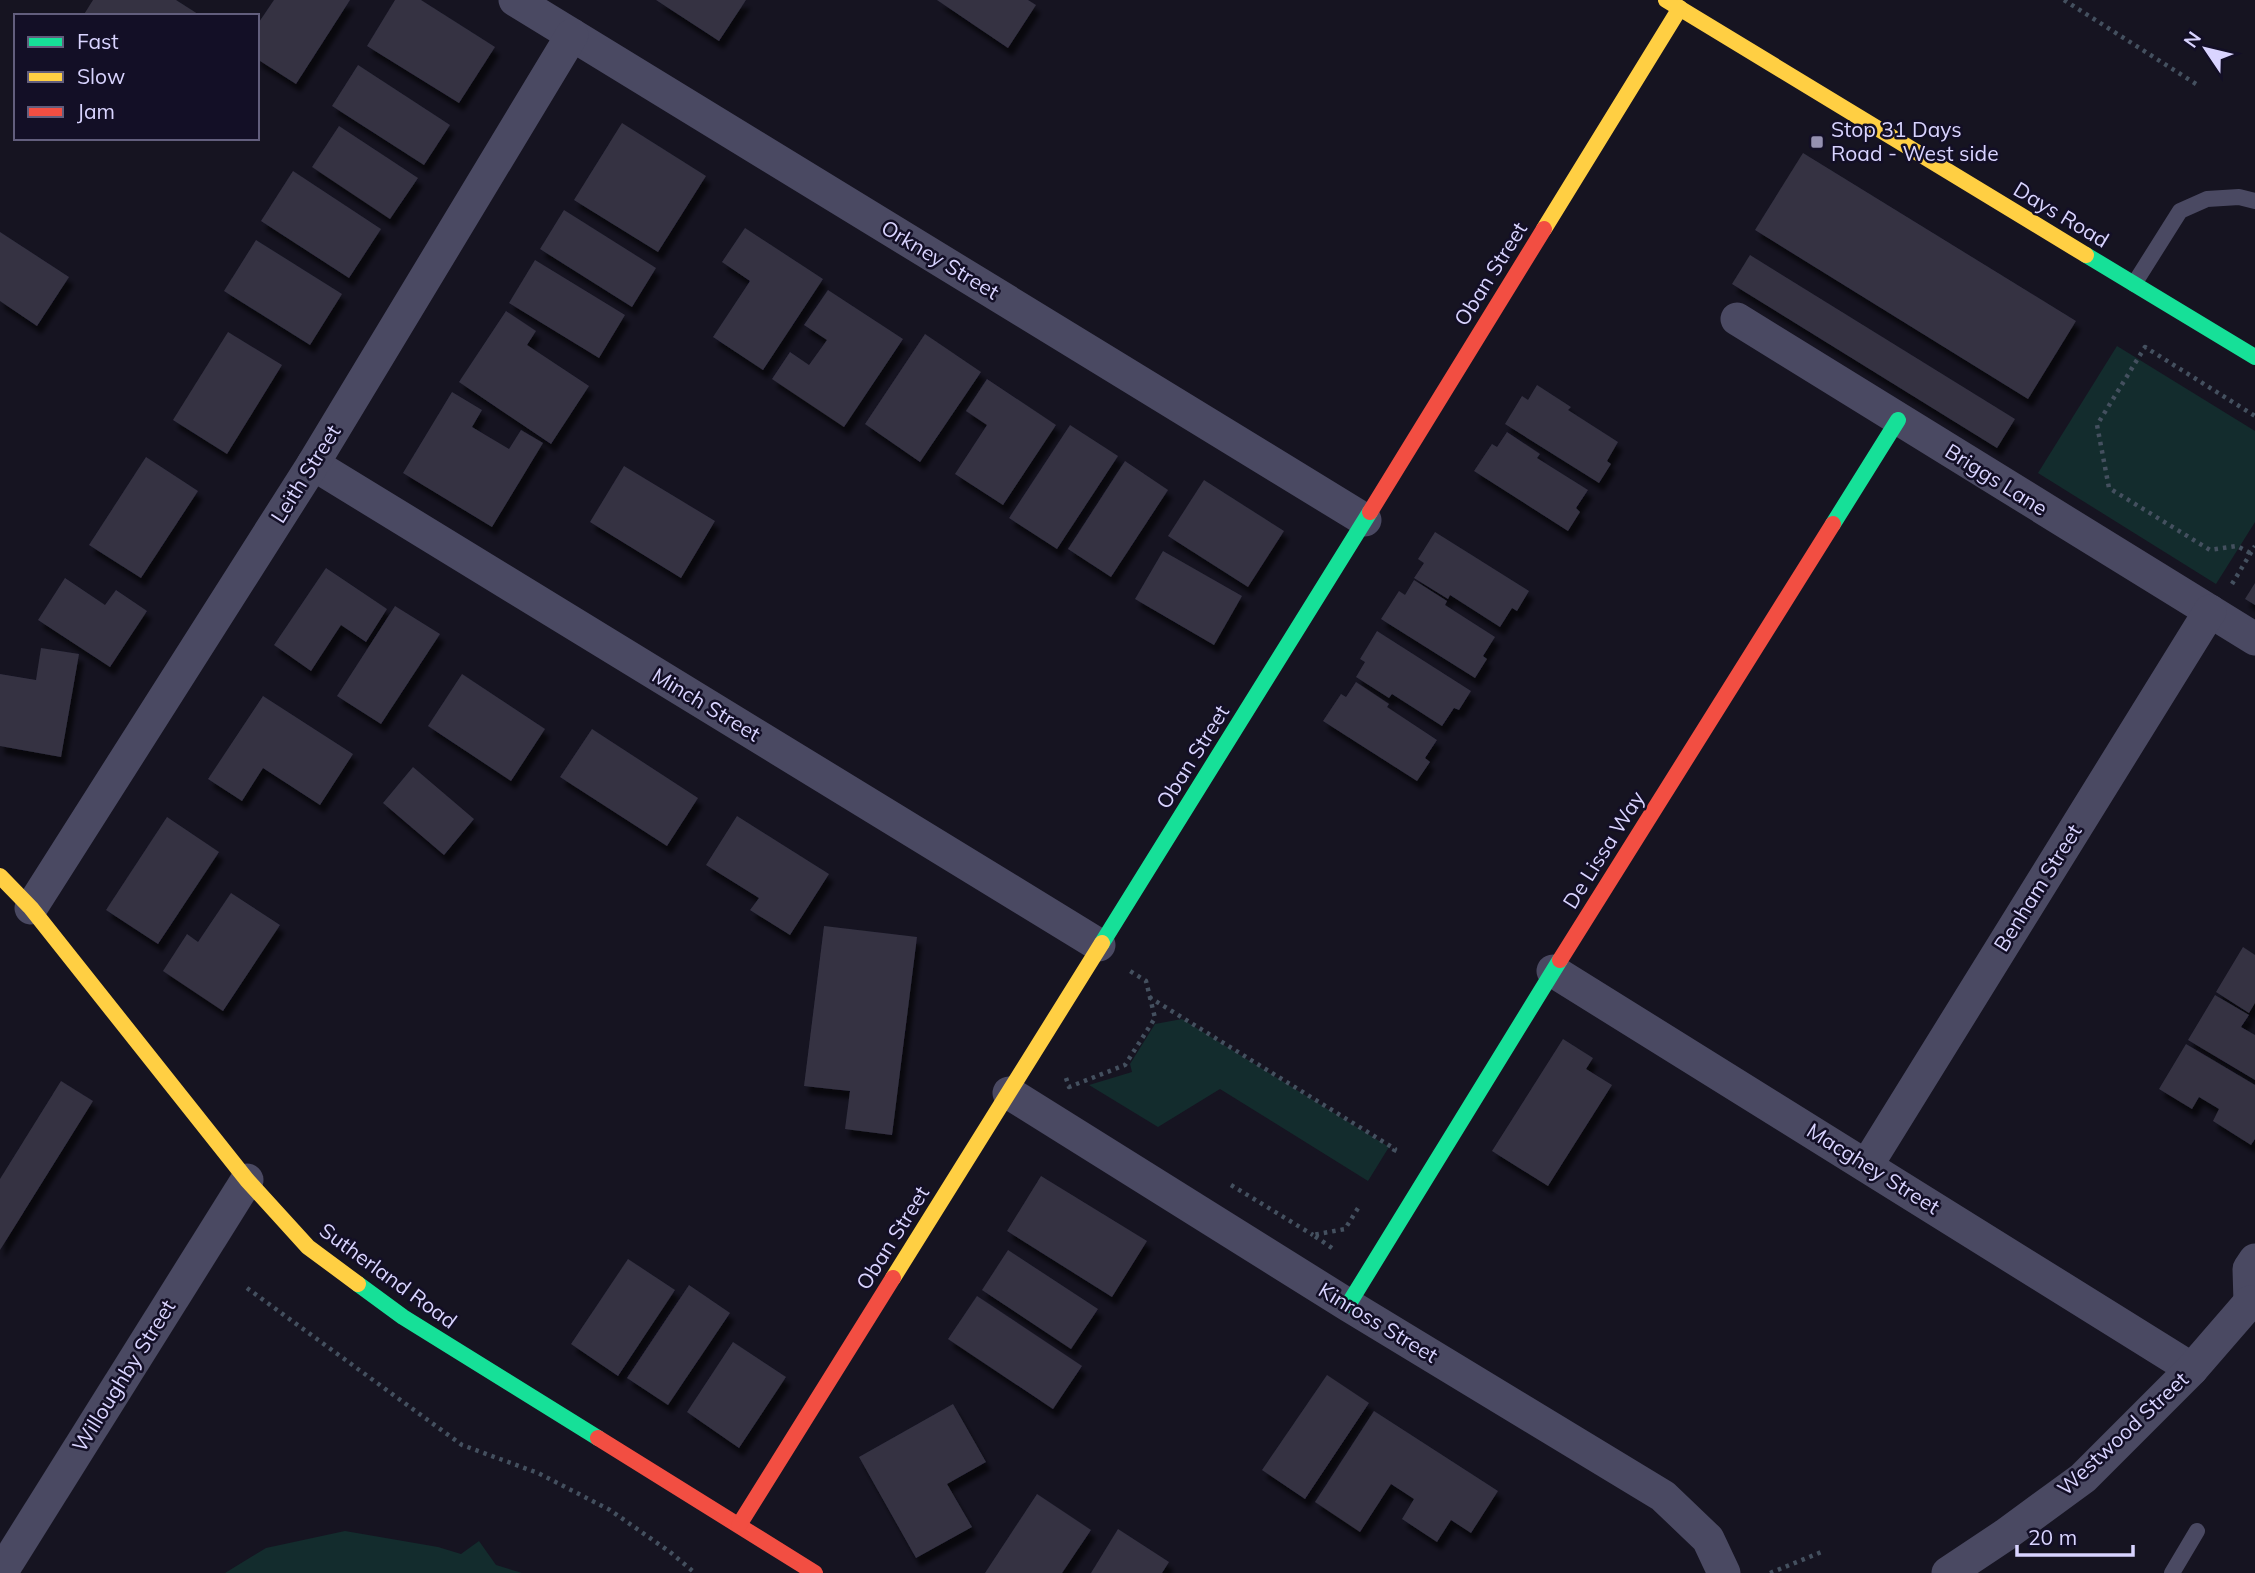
<svg xmlns="http://www.w3.org/2000/svg" width="2255" height="1573" font-family="Mulish,sans-serif">
<style>
.green{fill:#132c2d}
.building{fill:#343243;filter:url(#shadow)}
.lines{fill:none;stroke-linecap:round;stroke-linejoin:round}
.path{stroke:#44505f;stroke-width:4.5;stroke-dasharray:3.5 5;stroke-linecap:butt}
.lane{stroke:#4a4962;stroke-width:16}
.street{stroke:#4a4962;stroke-width:33}
.fast{stroke:#16e098;stroke-width:16}
.slow{stroke:#ffcf43;stroke-width:16}
.jam{stroke:#f24e42;stroke-width:16}
.poi-dot{fill:#9591b1;stroke:#130f26;stroke-width:2.5}
.labels{text-anchor:middle;stroke-width:5;stroke-linejoin:round;paint-order:stroke}
.poi-label{font-size:21px;fill:#d9d4ff;stroke:#130f26;text-anchor:start}
.street-label{font-size:21px;fill:#d9d4ff;stroke:#130f26}
</style>
<defs>
<filter id="shadow"><feDropShadow dx="4.5" dy="8" stdDeviation="2" flood-color="#0009"/></filter>
</defs>
<rect width="100%" height="100%" fill="#161421"/>
<!-- green -->
<g class="green">
<polygon points="2117,346 2255,431 2255,522 2216,584 2038,473"/>
<polygon points="1182,1019 1389,1147 1368,1181 1220,1089 1158,1127 1089,1085 1132,1072 1130,1064 1155,1024"/>
<polygon points="345,1531 438,1547 461,1554 479,1541 496,1565 522,1573 225,1573 266,1548"/>
</g>
<!-- building -->
<g class="building">
<polygon points="93,0 176,0 201,16 83,16"/>
<polygon points="274,0 350,0 296,84 257,59 257,25"/>
<polygon points="395,0 421,0 495,47 459,103 367,46"/>
<polygon points="656,0 746,0 719,41"/>
<polygon points="937,0 1028,0 1036,5 1008,48"/>
<polygon points="358,65 450,125 424,165 332,106"/>
<polygon points="622,123 706,176 658,252 574,200"/>
<polygon points="339,126 418,178 390,219 312,167"/>
<polygon points="1803,153 2076,321 2028,399 1755,230"/>
<polygon points="293,171 381,229 349,278 261,221"/>
<polygon points="564,210 656,268 632,307 540,249"/>
<polygon points="745,228 823,279 763,370 713,337 750,281 722,262"/>
<polygon points="0,232 69,277 37,326 0,301"/>
<polygon points="256,240 342,294 310,345 224,291"/>
<polygon points="1750,255 2015,419 1997,448 1732,284"/>
<polygon points="535,260 625,315 599,358 509,303"/>
<polygon points="828,290 903,339 844,427 772,379 790,352 809,365 827,340 804,325"/>
<polygon points="506,311 536,331 527,345 589,386 551,444 459,382"/>
<polygon points="228,332 282,365 227,454 173,420"/>
<polygon points="925,334 981,372 920,462 865,424"/>
<polygon points="987,379 1056,425 1003,505 955,474 987,425 966,411"/>
<polygon points="1537,385 1571,407 1568,410 1618,442 1607,461 1611,464 1599,483 1505,424 1522,396 1528,400"/>
<polygon points="452,392 482,410 472,427 509,449 521,430 543,443 492,527 403,473"/>
<polygon points="1070,425 1118,456 1057,549 1009,518"/>
<polygon points="1507,432 1540,454 1537,458 1588,490 1576,508 1580,512 1568,531 1474,471 1492,444 1497,447"/>
<polygon points="146,457 198,491 141,578 89,545"/>
<polygon points="1125,461 1168,490 1111,577 1068,549"/>
<polygon points="624,466 715,521 681,578 590,522"/>
<polygon points="1204,480 1284,531 1248,587 1168,536"/>
<polygon points="1435,532 1529,591 1517,611 1512,608 1500,627 1450,595 1448,599 1414,578 1424,563 1418,559"/>
<polygon points="1163,551 1242,596 1214,645 1135,599"/>
<polygon points="326,568 387,609 366,642 341,625 311,671 274,645"/>
<polygon points="65,578 105,605 116,590 147,611 110,667 38,620"/>
<polygon points="1414,580 1447,601 1445,605 1495,637 1483,656 1487,659 1475,678 1381,619 1399,591 1405,595"/>
<polygon points="2255,583 2255,605 2245,599"/>
<polygon points="395,606 440,634 381,724 337,696"/>
<polygon points="1377,631 1471,691 1459,710 1454,708 1442,726 1392,694 1389,698 1356,677 1365,662 1360,659"/>
<polygon points="41,648 79,654 61,757 0,746 0,674 36,680"/>
<polygon points="462,674 545,729 511,781 428,726"/>
<polygon points="1356,682 1389,704 1387,707 1437,740 1425,758 1430,762 1417,781 1323,721 1341,694 1346,697"/>
<polygon points="263,696 353,754 320,805 263,768 242,801 208,779"/>
<polygon points="592,729 698,798 667,846 560,777"/>
<polygon points="413,767 474,819 444,855 383,803"/>
<polygon points="737,816 829,874 790,935 750,910 759,898 706,865"/>
<polygon points="167,817 219,852 158,944 106,910"/>
<polygon points="231,893 280,925 223,1011 163,971 187,934 198,942"/>
<polygon points="824,926 917,937 892,1135 845,1129 850,1091 804,1086"/>
<polygon points="2243,947 2255,955 2255,1003 2249,1013 2216,992"/>
<polygon points="2215,995 2249,1015 2241,1027 2255,1035 2255,1080 2188,1040"/>
<polygon points="1563,1039 1593,1058 1586,1069 1612,1085 1548,1186 1492,1151"/>
<polygon points="2186,1044 2255,1085 2255,1139 2251,1145 2213,1121 2219,1109 2199,1097 2192,1109 2159,1089"/>
<polygon points="61,1081 93,1101 0,1250 0,1179"/>
<polygon points="1041,1176 1147,1241 1112,1297 1007,1231"/>
<polygon points="1008,1250 1098,1309 1071,1349 982,1290"/>
<polygon points="628,1259 675,1290 618,1376 571,1344"/>
<polygon points="689,1285 730,1313 668,1405 627,1378"/>
<polygon points="977,1296 1082,1366 1053,1409 948,1339"/>
<polygon points="733,1342 786,1377 739,1448 687,1412"/>
<polygon points="1327,1375 1369,1403 1305,1499 1262,1470"/>
<polygon points="953,1404 986,1462 947,1484 972,1527 916,1558 859,1457"/>
<polygon points="1374,1411 1498,1491 1471,1533 1451,1520 1437,1542 1402,1519 1414,1499 1391,1484 1360,1532 1315,1502"/>
<polygon points="1037,1494 1091,1530 1062,1573 985,1573"/>
<polygon points="1118,1529 1169,1562 1162,1573 1091,1573"/>
</g>
<g class="lines">
<!-- path -->
<g class="path">
<polyline points="2064,0 2196,84"/>
<polyline points="2250,553 2237,546 2210,550 2109,488 2097,425 2145,347 2255,416"/>
<polyline points="2232,584 2255,546"/>
<polyline points="1149,997 1395,1149 1393,1153"/>
<polyline points="1066,1078 1069,1087 1125,1065 1155,1018 1146,981 1130,971"/>
<polyline points="1231,1185 1313,1235"/>
<polyline points="1332,1248 1313,1235 1345,1229 1360,1205"/>
<polyline points="247,1288 462,1445 538,1473 610,1510 670,1552 695,1573"/>
<polyline points="1770,1573 1824,1551"/>
</g>
<!-- lane -->
<g class="lane">
<polyline points="2134,284 2180,211 2207,199 2239,197 2255,201"/>
<polyline points="2172,1573 2197,1531"/>
</g>
<!-- street -->
<g class="street">
<polyline points="515,0 1365,520"/>
<polyline points="1737,319 2255,639"/>
<polyline points="313,464 1099,945"/>
<polyline points="31,908 313,464 572,35"/>
<polyline points="1553,971 2192,1369"/>
<polyline points="1009,1093 1348,1305 1663,1496 1708,1539 1724,1573"/>
<polyline points="1867,1165 2210,611"/>
<polyline points="2250,1302 2249,1269 2255,1260"/>
<polyline points="1,1573 247,1180"/>
<polyline points="1948,1573 2005,1535 2083,1478 2192,1369 2250,1302"/>
</g>
<!-- fast -->
<g class="fast">
<polyline points="2086,255 2255,357"/>
<polyline points="1833,524 1898,420"/>
<polyline points="1102,943 1370,512"/>
<polyline points="358,1284 403,1317 598,1438"/>
<polyline points="1348,1305 1560,960"/>
</g>
<!-- slow -->
<g class="slow">
<polyline points="1666,0 2086,255"/>
<polyline points="1544,229 1680,8"/>
<polyline points="0,876 31,908 247,1180 308,1247 358,1284"/>
<polyline points="893,1278 1102,943"/>
</g>
<!-- jam -->
<g class="jam">
<polyline points="1370,512 1544,229"/>
<polyline points="1560,960 1833,524"/>
<polyline points="598,1438 815,1573"/>
<polyline points="739,1525 893,1278"/>
</g>
</g>
<!-- markers -->
<rect class="poi-dot" x="1810" y="135" width="14" height="14" rx="3.5"/>
<g class="labels">
<!-- poi labels -->
<g class="poi-label">
<text x="1831" y="137">Stop 31 Days<tspan x="1831" dy="24">Road - West side</tspan></text>
</g>
<!-- street labels -->
<g class="street-label">
<text transform="translate(2061 215) rotate(31)" y="7">Days Road</text>
<text transform="translate(940 260) rotate(31)" y="7">Orkney Street</text>
<text transform="translate(1491 274) rotate(-58)" y="7">Oban Street</text>
<text transform="translate(306 474) rotate(-58)" y="7">Leith Street</text>
<text transform="translate(1996 480) rotate(32)" y="7">Briggs Lane</text>
<text transform="translate(706 705) rotate(31)" y="7">Minch Street</text>
<text transform="translate(1193 757) rotate(-58)" y="7">Oban Street</text>
<text transform="translate(1604 850) rotate(-58)" y="7">De Lissa Way</text>
<text transform="translate(2038 888) rotate(-58)" y="7">Benham Street</text>
<text transform="translate(1873 1169) rotate(32)" y="7">Macghey Street</text>
<text transform="translate(893 1238) rotate(-58)" y="7">Oban Street</text>
<text transform="translate(388 1276) rotate(36)" y="7">Sutherland Road</text>
<text transform="translate(1378 1323) rotate(31)" y="7">Kinross Street</text>
<text transform="translate(124 1376) rotate(-58)" y="7">Willoughby Street</text>
<text transform="translate(2123 1434) rotate(-43)" y="7">Westwood Street</text>
</g>
</g>
<!-- legend -->
<rect x="14" y="14" width="245" height="126" fill="#130f26" stroke="#625e7d" stroke-width="2"/>
<rect x="28" y="37" width="35" height="10" fill="#16e098" stroke="#625e7d" stroke-width="2"/>
<text x="77" y="49" font-size="21" fill="#d9d4ff">Fast</text>
<rect x="28" y="72" width="35" height="10" fill="#ffcf43" stroke="#625e7d" stroke-width="2"/>
<text x="77" y="84" font-size="21" fill="#d9d4ff">Slow</text>
<rect x="28" y="107" width="35" height="10" fill="#f24e42" stroke="#625e7d" stroke-width="2"/>
<text x="77" y="119" font-size="21" fill="#d9d4ff">Jam</text>
<!-- north arrow -->
<g transform="translate(2206 49) rotate(305)" stroke="#130f26" stroke-width="5" paint-order="stroke">
<path d="M0-5L12 26L0 18L-12 26Z" fill="#d9d4ff"/>
<text y="-10" font-size="19" font-weight="bold" text-anchor="middle" fill="#d9d4ff">N</text>
</g>
<!-- scale -->
<path d="M2017 1545v10h116v-10" fill="none" stroke="#d9d4ff" stroke-width="3.5"/>
<text x="2028" y="1545" font-size="21" fill="#d9d4ff" stroke="#130f26" stroke-width="5" paint-order="stroke">20 m</text>
</svg>
